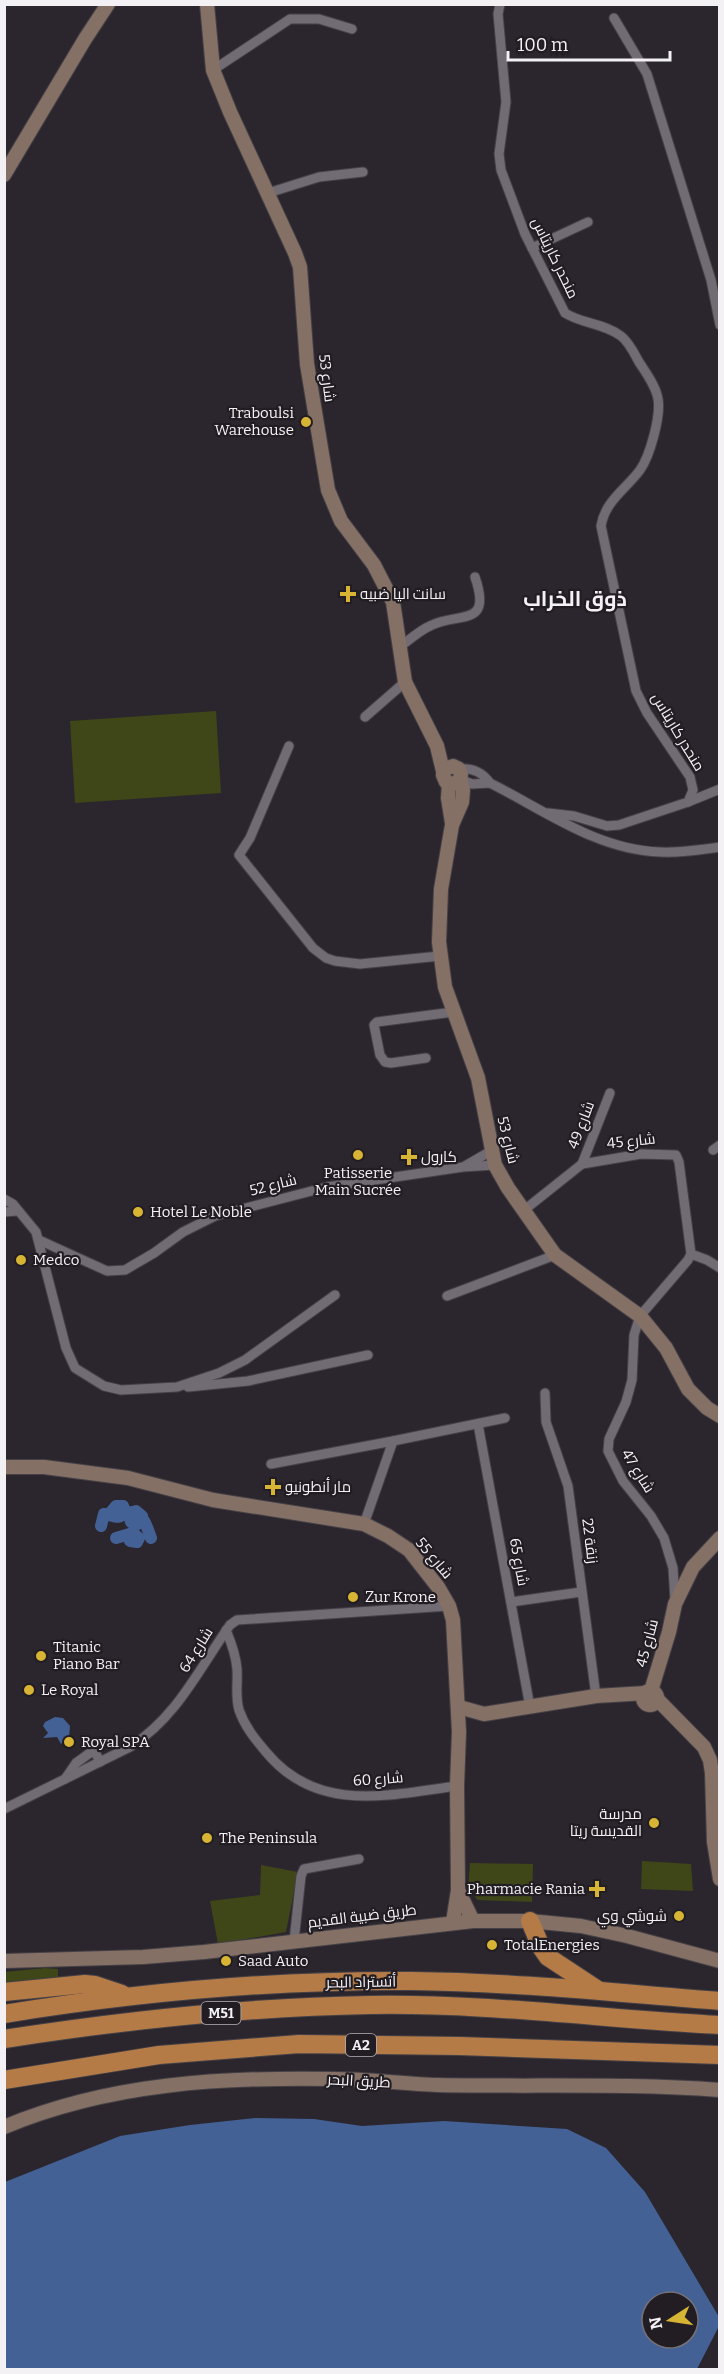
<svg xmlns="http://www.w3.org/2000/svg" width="724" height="2374" font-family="Bitter,Cairo,serif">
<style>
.green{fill:#3f4718}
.water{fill:#446195;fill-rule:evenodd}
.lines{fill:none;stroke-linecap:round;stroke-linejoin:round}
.canal{stroke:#446195;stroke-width:12}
.street-casing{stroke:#454146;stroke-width:11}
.secondary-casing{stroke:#454146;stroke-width:16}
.highway-casing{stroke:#454146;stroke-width:20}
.street{stroke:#716b73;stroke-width:9}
.secondary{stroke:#857066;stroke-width:14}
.highway{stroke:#b57b47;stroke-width:18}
.poi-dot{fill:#d8b434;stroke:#211d23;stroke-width:2}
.labels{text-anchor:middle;stroke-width:4.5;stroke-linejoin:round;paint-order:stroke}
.shield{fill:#211d23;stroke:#b5b1b6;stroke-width:1.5}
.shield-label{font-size:14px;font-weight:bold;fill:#f4f1f5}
.street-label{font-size:15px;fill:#f4f1f5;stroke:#211d23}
.poi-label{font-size:15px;fill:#f4f1f5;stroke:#211d23;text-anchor:start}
.district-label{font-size:21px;font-weight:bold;fill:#f4f1f5;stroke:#211d23}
</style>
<rect width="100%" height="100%" fill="#2b262d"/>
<!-- green -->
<g class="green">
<polygon points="216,711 221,793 75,803 70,721"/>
<polygon points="642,1861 691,1864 693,1891 641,1889"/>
<polygon points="470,1863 533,1864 532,1902 478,1900 468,1889"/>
<polygon points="261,1865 298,1872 286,1932 218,1944 210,1901 260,1895"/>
<polygon points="45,1968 58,1969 58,1979 5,1983 4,1972"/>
</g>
<!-- water -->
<g class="water">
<polygon points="55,1717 63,1718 70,1726 69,1737 61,1744 57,1737 43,1738 48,1733 43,1726 45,1722"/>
<path d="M255,2118L314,2119L362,2126L444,2121L567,2129L606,2148L645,2192L719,2317V2326L697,2369H5V2182L120,2136L190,2125ZM652,2302H688V2338H652Z"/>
</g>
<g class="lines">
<!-- canal -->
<g class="canal">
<path d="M101,1526L104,1514C113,1515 119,1521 125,1512L123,1506H116L111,1512L112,1515C116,1518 120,1517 124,1514L122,1508L116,1507L112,1513L116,1516C123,1515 129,1513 136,1511L142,1516V1520L136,1525L131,1522L130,1518L133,1514C145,1515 147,1528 151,1538"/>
<polyline points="116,1538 133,1533 139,1538 137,1542 130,1541"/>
</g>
<defs>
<g id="street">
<path d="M500,4L498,14L506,102L499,154L501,170L525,234L565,313C582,324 604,323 621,336C629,342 634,353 639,362C646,373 656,386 658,399C661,416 650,456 640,470C626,489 605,501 601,526L636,691L647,713L690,777L693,790L688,802L619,825L607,826L574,816L548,813"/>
<polyline points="614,18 647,74 711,280 720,325"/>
<polyline points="213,70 290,19 319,19 352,29"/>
<polyline points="268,193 319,177 363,172"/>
<polyline points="532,248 588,222"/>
<path d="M400,647C410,639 420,630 432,625C461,612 492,627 475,577"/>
<polyline points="365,717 405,682"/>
<polyline points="289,746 250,838 239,855 313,948 326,958 335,961 360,964 440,956"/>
<path d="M459,769C473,768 482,772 490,783C544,810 597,850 660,852C679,853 700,850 720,847"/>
<polyline points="460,779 472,784 490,783"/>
<polyline points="688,802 720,789"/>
<polyline points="426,1058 391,1063 385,1062 380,1055 374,1025 377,1022 453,1012"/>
<polyline points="713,1150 720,1145"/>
<polyline points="582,1164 641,1154 676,1155 679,1162 691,1254 688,1260 640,1316 634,1335 632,1380 626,1402 609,1439 608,1451 623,1481 651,1516 664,1538 673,1568 675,1601"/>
<polyline points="465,1166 491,1151"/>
<polyline points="4,1199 13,1204 36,1232 66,1348 75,1368 104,1386 121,1390 177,1387 219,1373 245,1360 335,1295"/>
<polyline points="523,1211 582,1164 610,1093"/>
<polyline points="4,1212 17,1211"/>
<polyline points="39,1240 107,1271 125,1270 154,1253 183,1232 215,1216 327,1187 463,1167 495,1165"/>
<polyline points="691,1254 707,1260 720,1268"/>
<polyline points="447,1296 555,1255"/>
<polyline points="188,1387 248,1381 368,1355"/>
<polyline points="545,1393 546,1422 568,1486 596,1696"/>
<polyline points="478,1424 530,1707"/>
<polyline points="271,1464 393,1441 505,1418"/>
<polyline points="364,1524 393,1441"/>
<polyline points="511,1602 581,1592"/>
<path d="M226,1630C231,1642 236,1656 237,1669C238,1683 235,1696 239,1710C245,1727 255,1739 266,1752C317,1814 388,1795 457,1786"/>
<polyline points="65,1779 76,1763 94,1750 100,1762"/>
<path d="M4,1809L130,1747C177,1717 199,1669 230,1625L237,1620L449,1606"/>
<polyline points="294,1941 301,1876 304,1869 359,1859"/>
</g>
<g id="secondary">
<polyline points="207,4 213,70 230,112 295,253 300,267 307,364 328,490 341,521 374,565 393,602 405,682 437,746 443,771"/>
<polyline points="4,175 85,39 108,4"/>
<polyline points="460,780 453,784 446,782 443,775 445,769 453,766 459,769 461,774 460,780 463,790 462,802 452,825 441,889 439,942 445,987 478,1078 495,1165 508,1188 555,1255 640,1316 666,1348 688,1389 707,1408 720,1416"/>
<polyline points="449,784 448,798 452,823"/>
<polyline points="4,1467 44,1467 128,1478 213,1500 364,1524 388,1536 409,1550 438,1587 449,1606 453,1620 459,1732 457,1786 458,1890 453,1922"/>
<polyline points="651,1691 669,1632 675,1604 693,1567 720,1538"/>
<circle cx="650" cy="1698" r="7"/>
<polyline points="657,1699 704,1747 710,1760 712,1773 714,1842 720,1879"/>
<polyline points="459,1707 484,1714 596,1696 646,1693"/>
<polyline points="458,1890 473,1921"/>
<polyline points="4,1961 143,1957 204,1952 473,1921 530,1921 581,1926 627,1936 720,1961"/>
<path d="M4,2127C109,2083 223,2077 334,2079C369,2079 404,2084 438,2085C532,2087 626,2083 720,2090"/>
</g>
<g id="highway">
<polyline points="530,1921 541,1947 548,1957 598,1990"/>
<polyline points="4,1992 85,1984 95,1985 122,1994"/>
<path d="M4,2014C139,1992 275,1980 411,1981C514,1982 617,1993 720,2001"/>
<path d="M4,2039C126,2020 248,2007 370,2005C487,2003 603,2019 720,2025"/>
<polyline points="4,2080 159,2055 299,2044 459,2046 720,2055"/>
</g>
</defs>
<!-- street casing -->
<use href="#street" class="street-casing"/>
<!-- secondary casing -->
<use href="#secondary" class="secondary-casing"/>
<!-- highway casing -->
<use href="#highway" class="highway-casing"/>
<!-- street -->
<use href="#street" class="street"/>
<!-- secondary -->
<use href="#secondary" class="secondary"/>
<!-- highway -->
<use href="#highway" class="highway"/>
</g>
<!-- markers -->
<g class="poi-dot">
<circle cx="306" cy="422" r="6"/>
<path d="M345 585h6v6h6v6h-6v6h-6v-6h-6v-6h6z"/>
<circle cx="358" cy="1155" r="6"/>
<path d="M406 1148h6v6h6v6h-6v6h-6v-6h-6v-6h6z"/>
<circle cx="138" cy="1212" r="6"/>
<circle cx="21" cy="1260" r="6"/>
<path d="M270 1478h6v6h6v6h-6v6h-6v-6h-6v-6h6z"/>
<circle cx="353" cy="1597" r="6"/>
<circle cx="41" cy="1656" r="6"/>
<circle cx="29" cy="1690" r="6"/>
<circle cx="69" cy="1742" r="6"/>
<circle cx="654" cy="1823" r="6"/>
<circle cx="207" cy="1838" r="6"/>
<path d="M594 1880h6v6h6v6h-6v6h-6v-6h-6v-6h6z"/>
<circle cx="679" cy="1916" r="6"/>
<circle cx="492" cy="1945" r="6"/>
<circle cx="226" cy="1961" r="6"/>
</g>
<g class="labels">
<!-- shield labels -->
<g class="shield">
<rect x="201.5" y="2002" width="39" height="22" rx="4.5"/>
<rect x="346" y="2034" width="30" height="22" rx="4.5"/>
</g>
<g class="shield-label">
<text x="221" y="2018">M51</text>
<text x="361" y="2050">A2</text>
</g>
<!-- street labels -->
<g class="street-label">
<text transform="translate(555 258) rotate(64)" y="5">منحدر كاريتاس</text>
<text transform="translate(327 378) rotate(83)" y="5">شارع 53</text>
<text transform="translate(678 732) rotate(59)" y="5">منحدر كاريتاس</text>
<text transform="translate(581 1125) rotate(-69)" y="5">شارع 49</text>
<text transform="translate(508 1140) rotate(76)" y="5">شارع 53</text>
<text transform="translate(631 1141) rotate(-6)" y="5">شارع 45</text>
<text transform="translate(273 1185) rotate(-14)" y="5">شارع 52</text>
<text transform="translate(638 1471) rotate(58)" y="5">شارع 47</text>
<text transform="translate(590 1541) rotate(83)" y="5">زنقة 22</text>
<text transform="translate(434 1558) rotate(50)" y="5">شارع 55</text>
<text transform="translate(519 1562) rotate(80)" y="5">شارع 65</text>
<text transform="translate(647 1643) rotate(-75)" y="5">شارع 45</text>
<text transform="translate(196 1650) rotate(-58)" y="5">شارع 64</text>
<text transform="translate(378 1779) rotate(-4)" y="5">شارع 60</text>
<text transform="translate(362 1916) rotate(-7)" y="5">طريق ضبية القديم</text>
<text transform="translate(361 1982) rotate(-1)" y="5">أتستراد البحر</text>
<text transform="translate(359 2081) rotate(3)" y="5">طريق البحر</text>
</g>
<!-- poi labels -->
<g class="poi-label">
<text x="294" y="418" text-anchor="end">Traboulsi<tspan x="294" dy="17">Warehouse</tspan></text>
<text x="360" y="599">سانت اليا ضبيه</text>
<text x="421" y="1162">كارول</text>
<text x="358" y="1178" text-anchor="middle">Patisserie<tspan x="358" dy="17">Main Sucrée</tspan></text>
<text x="150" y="1217">Hotel Le Noble</text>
<text x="33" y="1265">Medco</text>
<text x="285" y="1492">مار أنطونيو</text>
<text x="365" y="1602">Zur Krone</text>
<text x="53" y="1652">Titanic<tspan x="53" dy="17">Piano Bar</tspan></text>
<text x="41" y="1695">Le Royal</text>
<text x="81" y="1747">Royal SPA</text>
<text x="642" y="1819" text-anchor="end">مدرسة<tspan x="642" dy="17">القديسة ريتا</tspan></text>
<text x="219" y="1843">The Peninsula</text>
<text x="585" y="1894" text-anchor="end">Pharmacie Rania</text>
<text x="667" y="1921" text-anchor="end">شوشي وي</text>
<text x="504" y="1950">TotalEnergies</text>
<text x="238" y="1966">Saad Auto</text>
</g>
<!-- district labels -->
<g class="district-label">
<text x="575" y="606">ذوق الخراب</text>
</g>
</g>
<!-- border -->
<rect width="724" height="2374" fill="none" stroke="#f4f1f5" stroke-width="12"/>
<!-- north arrow -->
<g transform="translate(670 2320) rotate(258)"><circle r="28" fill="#211d23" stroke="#757277" stroke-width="1.5"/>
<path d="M0-4.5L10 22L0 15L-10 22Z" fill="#d8b434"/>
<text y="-9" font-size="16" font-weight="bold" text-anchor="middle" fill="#f4f1f5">N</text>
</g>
<!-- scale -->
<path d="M508 51v9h162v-9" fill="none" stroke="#f4f1f5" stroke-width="3"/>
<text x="517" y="51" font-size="18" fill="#f4f1f5" stroke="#211d23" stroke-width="4.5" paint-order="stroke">100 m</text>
</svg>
